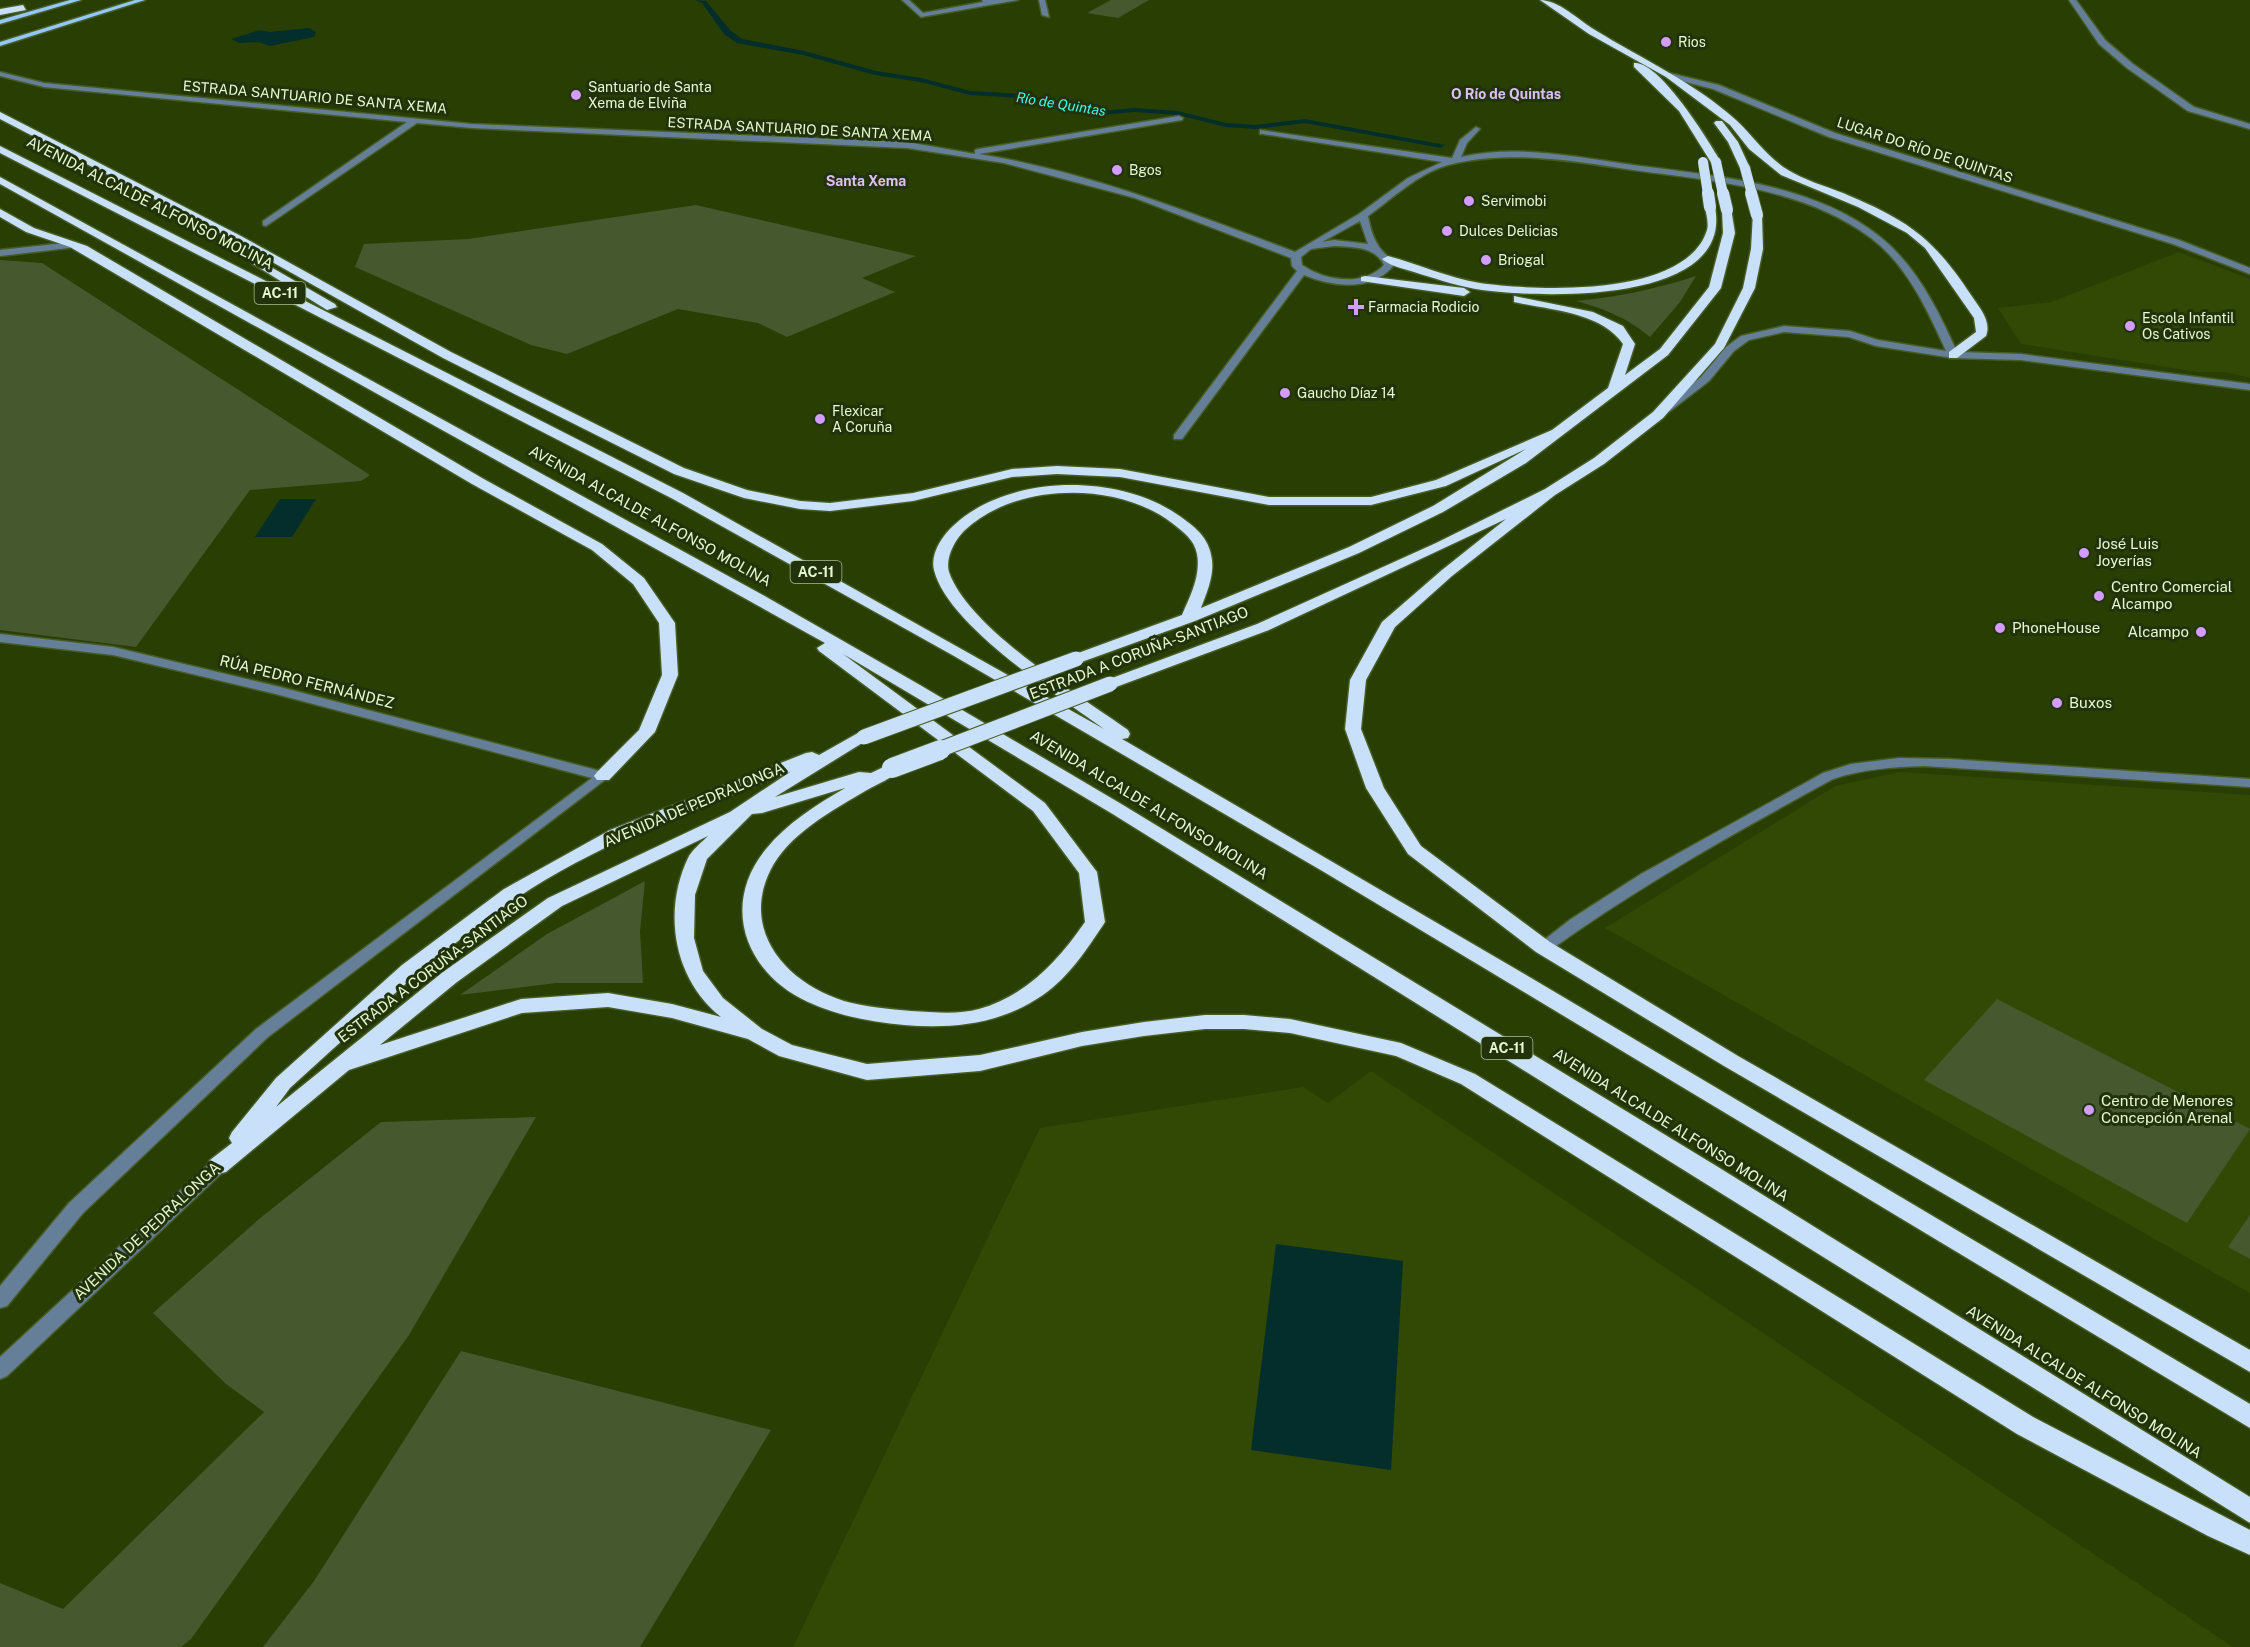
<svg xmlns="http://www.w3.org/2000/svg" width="2250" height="1647" font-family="'Public Sans',sans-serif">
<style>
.built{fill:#314904}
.green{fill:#46582e}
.water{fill:#032e2b}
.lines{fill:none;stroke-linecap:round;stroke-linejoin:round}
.stream{fill:#032e2b;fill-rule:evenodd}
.minor-casing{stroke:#465c23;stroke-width:3}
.major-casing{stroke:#465c23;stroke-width:3}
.highway-casing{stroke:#465c23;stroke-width:3}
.minor{fill:#667f98;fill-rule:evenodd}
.major{fill:#93c7fb;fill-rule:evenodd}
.highway{fill:#c8e0f9;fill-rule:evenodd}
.highway-bridge-far3-casing{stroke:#465c23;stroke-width:11;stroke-linecap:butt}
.highway-bridge-far2-casing{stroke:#465c23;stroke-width:14;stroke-linecap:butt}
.highway-bridge-far1-casing{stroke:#465c23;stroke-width:17;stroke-linecap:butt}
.highway-bridge-casing{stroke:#465c23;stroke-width:22;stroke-linecap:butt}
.highway-bridge-far3{stroke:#c8e0f9;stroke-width:10}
.highway-bridge-far2{stroke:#c8e0f9;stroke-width:12}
.highway-bridge-far1{stroke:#c8e0f9;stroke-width:15}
.highway-bridge{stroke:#c8e0f9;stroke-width:20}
.poi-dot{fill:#d29dfd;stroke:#22320a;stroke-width:2}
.labels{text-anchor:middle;stroke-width:6;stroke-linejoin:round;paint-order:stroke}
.far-poi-label{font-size:14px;fill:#e5f8d2;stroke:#22320a;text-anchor:start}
.far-neighbourhood-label{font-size:14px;font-weight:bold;fill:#dcbff6;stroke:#22320a}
.far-street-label{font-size:14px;fill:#e5f8d2;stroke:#22320a}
.far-water-label{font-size:14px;font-style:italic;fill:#42f9ee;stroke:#22320a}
.shield{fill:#22320a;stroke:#aabd96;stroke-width:1.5}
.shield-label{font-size:14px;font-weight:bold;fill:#e5f8d2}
.street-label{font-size:15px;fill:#e5f8d2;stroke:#22320a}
.poi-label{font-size:15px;fill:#e5f8d2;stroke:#22320a;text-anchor:start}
</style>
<rect width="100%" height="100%" fill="#283e02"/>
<!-- built -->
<g class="built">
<polygon points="2179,252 2250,279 2250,378 2226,372 2197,372 2021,344 1998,308 2051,302"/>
<polygon points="1900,772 2250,795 2250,1293 1605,928 1835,786"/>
<polygon points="1371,1071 2233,1647 793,1647 1040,1128 1303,1087 1328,1103"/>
</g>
<!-- green -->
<g class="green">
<polygon points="1111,0 1149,0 1118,18 1087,13"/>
<polygon points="696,205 916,256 862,278 895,292 787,337 758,323 678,309 567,354 531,345 355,267 364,244 468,239"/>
<polygon points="0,260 42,263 370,475 361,481 250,490 136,647 0,630"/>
<path d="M1696,276L1680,302L1650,337C1627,318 1605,309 1576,301C1618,297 1656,289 1696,276Z"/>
<polygon points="645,881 640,931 643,983 556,983 460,995 547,934"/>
<polygon points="1997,999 2250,1129 2187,1223 1924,1080"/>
<polygon points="536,1117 409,1335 191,1639 181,1647 0,1647 0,1583 63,1609 264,1412 226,1384 153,1313 259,1219 381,1122"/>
<polygon points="2250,1215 2250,1259 2228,1247"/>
<polygon points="461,1351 771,1430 640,1647 263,1647 314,1581"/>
</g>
<!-- water -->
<g class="water">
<polygon points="309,28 316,32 314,37 270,46 258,42 240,43 231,39 260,30 270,32"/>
<polygon points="280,499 316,499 292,537 255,537"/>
<polygon points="1276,1244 1403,1261 1391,1470 1251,1450"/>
</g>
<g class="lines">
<!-- stream -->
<polygon class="stream" points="695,0 706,1 730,30 742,39 804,51 876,71 921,78 970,91 1022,94 1046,100 1082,104 1102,111 1134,108 1178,111 1226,123 1256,125 1305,119 1445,145 1441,148 1305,123 1256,129 1226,127 1178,115 1134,112 1101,115 1081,108 1046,104 1022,98 970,95 921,82 875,75 803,55 737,43 724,34 702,3"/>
<defs>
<g id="minor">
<polygon points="902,0 909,0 923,13 983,2 982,0 1018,0 921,17"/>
<polygon points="1039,0 1045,0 1049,17 1042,15"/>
<polygon points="2069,0 2076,0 2105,40 2133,64 2194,107 2250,124 2250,129 2188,111 2127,68 2099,44"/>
<path d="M0,72L44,83L472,124L907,142L975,154V150L978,149L1179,116L1183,118L1182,120L979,154C1089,172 1192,213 1295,252L1359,214L1408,178L1442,162L1263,134H1260V130L1452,158L1460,140L1476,127L1480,129L1467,143L1461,157C1517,144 1577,157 1633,165C1715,176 1812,183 1879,236C1916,265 1938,310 1957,352L2021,354L2250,384V390L2021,360L1953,358L1876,346L1849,337L1784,332L1749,340L1734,351L1709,381L1670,411H1662V407L1701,377L1726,347L1741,336L1784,326L1850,331L1878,340L1946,351C1928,311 1907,265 1871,238C1804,188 1714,181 1633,170C1572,161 1509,149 1448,165C1417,174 1393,198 1368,216C1370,226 1372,236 1378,245C1382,253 1390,256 1394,265C1372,292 1333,287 1304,275L1182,439H1174V435L1297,271L1292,266L1291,258L1135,198L1004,163L907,148L472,128L417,123L266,226L263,225V221L407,122L44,87L0,76ZM1360,221L1368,244L1334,240L1322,242ZM1334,246C1352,247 1375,246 1384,265C1363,287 1325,281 1302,265L1301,257L1311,249Z"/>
<polygon points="1669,73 1719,85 1835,133 2179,240 2250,268 2250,274 2173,244 1829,137 1713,89 1666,77"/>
<polygon points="74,242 79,245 77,247 0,256 0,250"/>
<polygon points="0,634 113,647 280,687 608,773 610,776 268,1037 83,1213 7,1306 0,1308 0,1286 69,1203 256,1029 592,778 272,693 113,655 0,642"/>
<path d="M1899,758L1949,759L2250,779V787L1924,766C1892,767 1863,769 1833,779C1736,832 1639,886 1549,951H1537L1535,947L1571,919L1641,874L1823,773L1851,764Z"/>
<polygon points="218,1159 224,1161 227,1166 224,1171 7,1376 0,1379 0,1357 212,1161"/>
</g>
<g id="major">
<polygon points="70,0 81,0 0,24 0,20"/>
<polygon points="135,0 145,0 0,46 0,42"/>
</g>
<g id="highway">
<path d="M1540,0C1559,0 1578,20 1595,30C1642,59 1694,82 1736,120C1754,137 1767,157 1788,170C1804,180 1825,186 1843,193C1907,220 1932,236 1971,295C1979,307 1992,321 1986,336L1957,358H1949V352L1976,332L1974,318L1925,248L1907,233L1858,207L1781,175L1749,149L1730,125L1666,77L1589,34Z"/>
<polygon points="23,5 26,10 0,15 0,9"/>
<path d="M1634,63C1659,60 1709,141 1721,162L1720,164H1712L1679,111L1634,67Z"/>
<path d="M0,112L241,236L451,352L684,468L747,490L800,501L830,503L913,493L1012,469L1057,466L1120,469L1269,497H1371L1436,480L1552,430L1608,388L1623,344C1601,312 1549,310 1514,302V296L1593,312L1623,326L1635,344L1625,375L1660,349L1709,287L1723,233L1722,210L1731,208L1735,233L1721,288L1668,355L1526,463L1443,512L1359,553L1195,621L1076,664L1068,659L1070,656L1182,615C1190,596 1201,576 1197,554C1194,539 1183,532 1172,523C1117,481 1015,482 964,531C955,540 945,558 949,572C969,629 1079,695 1128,730L1130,734L1128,738L1122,739L1521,972L2250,1404V1428L1324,872L954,656L673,499L0,153V146L683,493L1104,729C1059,696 947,625 934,570C930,554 942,536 953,526C1010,472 1125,473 1185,520C1199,530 1210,541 1212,560C1214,576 1207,592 1201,608L1349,547L1433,506L1526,449L1446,486L1371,505H1269L1120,477L1057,474L1012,477L913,501L830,511L800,509L744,498L674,474L443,358L233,240L0,119Z"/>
<polygon points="1716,121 1722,121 1738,142 1750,168 1749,170 1740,168 1728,142 1714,123"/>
<path d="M0,177L761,594L920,685L1123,805L1718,1167L2250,1497V1523L1111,813L843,654L1045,803L1097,872L1105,922C1088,948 1069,977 1043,995C1001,1024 955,1029 904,1025C871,1022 838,1016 808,1002C745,973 720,905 766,849C787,823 816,805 845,788L762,813L752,814L707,859L695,895L694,938L703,971L723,998L762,1029L792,1045L867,1064L980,1055L1082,1032L1144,1022L1205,1015H1244L1290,1019L1401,1043L1475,1074L2035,1418L2250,1530V1555L2208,1536L2017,1434L1461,1084L1396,1056L1290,1033L1244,1029H1205L1144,1036L1082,1046L980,1071L867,1080L779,1056L748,1039L672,1018L608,1007L522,1013L349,1070L226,1172L218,1174L210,1172L207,1166L210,1160L232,1143L229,1138L232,1132L276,1078L402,965L504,889L610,830L806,753L812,752L819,755L858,733H870L872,737L775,797L859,772L871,773L892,763L901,768C894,778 877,784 867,790C833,810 788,834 770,871C741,931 786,983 844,1001C865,1007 889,1009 911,1011C933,1012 958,1015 979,1009C1027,995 1058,961 1085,922L1079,873L1033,811L819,651L817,648L825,643L0,184ZM790,772L730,812L548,898L443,972L276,1107L290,1088C363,1022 435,953 517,898C601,841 697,809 790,772ZM708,836C702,842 693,849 689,856C662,910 673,979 721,1017L672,1004L608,993L521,999L380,1045L457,982L562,906Z"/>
<path d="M1710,204L1715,207C1734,305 1541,298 1482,290C1461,287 1440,280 1420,274C1409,270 1391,267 1382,259L1388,256C1419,264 1448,278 1480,283C1536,291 1686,298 1707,230C1709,223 1706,214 1705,207Z"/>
<polygon points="0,209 34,228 87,246 482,478 602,544 644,578 675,623 678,675 655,732 609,780 597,780 594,776 597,772 639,730 662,675 659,623 633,584 592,550 472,484 70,247 26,232 0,217"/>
<polygon points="1753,213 1762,215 1763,249 1755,288 1724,348 1663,418 1604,464 1555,495 1452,576 1395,627 1366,680 1361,729 1384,788 1421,846 1550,942 1738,1056 2250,1350 2250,1372 1724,1066 1536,952 1408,854 1366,788 1345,729 1350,680 1382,622 1442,570 1506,519 1269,630 1116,687 1104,687 1102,684 1104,681 1257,624 1436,543 1545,489 1594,458 1653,412 1715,344 1743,288 1751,249"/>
<polygon points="257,259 335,304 337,307 327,310 253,264 251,262"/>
<polygon points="1365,276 1464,288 1470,292 1464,296 1361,281 1361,277"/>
</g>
</defs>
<!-- minor casing -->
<use href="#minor" class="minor-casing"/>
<!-- major casing -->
<use href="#major" class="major-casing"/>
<!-- highway casing -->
<use href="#highway" class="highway-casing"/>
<!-- minor -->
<use href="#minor" class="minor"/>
<!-- major -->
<use href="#major" class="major"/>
<!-- highway -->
<use href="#highway" class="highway"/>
<defs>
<g id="highway-bridge-far3">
<polyline points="1703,162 1708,194"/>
<polyline points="1716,162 1723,194"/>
<polyline points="1745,168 1752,194"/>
</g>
<g id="highway-bridge-far2">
<polyline points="1708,193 1710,207"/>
<polyline points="1723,193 1727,210"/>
<polyline points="1751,193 1757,215"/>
</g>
<g id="highway-bridge-far1">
<polyline points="864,737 1076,659"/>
<polyline points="936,751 1110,684"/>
</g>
<polyline id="highway-bridge" points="892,768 940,750"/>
</defs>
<!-- highway-bridge-far3 casing -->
<use href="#highway-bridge-far3" class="highway-bridge-far3-casing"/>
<!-- highway-bridge-far2 casing -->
<use href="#highway-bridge-far2" class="highway-bridge-far2-casing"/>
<!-- highway-bridge-far1 casing -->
<use href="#highway-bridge-far1" class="highway-bridge-far1-casing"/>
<!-- highway-bridge casing -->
<use href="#highway-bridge" class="highway-bridge-casing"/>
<!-- highway-bridge-far3 -->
<use href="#highway-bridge-far3" class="highway-bridge-far3"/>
<!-- highway-bridge-far2 -->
<use href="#highway-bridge-far2" class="highway-bridge-far2"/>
<!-- highway-bridge-far1 -->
<use href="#highway-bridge-far1" class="highway-bridge-far1"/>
<!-- highway-bridge -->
<use href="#highway-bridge" class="highway-bridge"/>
</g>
<!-- markers -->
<g class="poi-dot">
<circle cx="1666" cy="42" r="6"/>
<circle cx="576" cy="95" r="6"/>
<circle cx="1117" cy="170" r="6"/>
<circle cx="1469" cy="201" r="6"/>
<circle cx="1447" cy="231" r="6"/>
<circle cx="1486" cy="260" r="6"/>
<path d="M1353 298h6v6h6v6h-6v6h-6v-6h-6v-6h6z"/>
<circle cx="2130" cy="326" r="6"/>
<circle cx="1285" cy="393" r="6"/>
<circle cx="820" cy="419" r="6"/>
<circle cx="2084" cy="553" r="6"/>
<circle cx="2099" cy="596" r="6"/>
<circle cx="2000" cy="628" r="6"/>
<circle cx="2201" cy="632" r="6"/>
<circle cx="2057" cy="703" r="6"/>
<circle cx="2089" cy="1110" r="6"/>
</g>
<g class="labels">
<!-- far-poi labels -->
<g class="far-poi-label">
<text x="1678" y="47">Rios</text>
<text x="588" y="92">Santuario de Santa<tspan x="588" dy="16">Xema de Elviña</tspan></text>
<text x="1129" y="175">Bgos</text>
<text x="1481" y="206">Servimobi</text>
<text x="1459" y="236">Dulces Delicias</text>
<text x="1498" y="265">Briogal</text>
<text x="1368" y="312">Farmacia Rodicio</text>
<text x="2142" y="323">Escola Infantil<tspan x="2142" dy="16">Os Cativos</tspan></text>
<text x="1297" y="398">Gaucho Díaz 14</text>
<text x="832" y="416">Flexicar<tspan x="832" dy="16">A Coruña</tspan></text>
</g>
<!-- far-neighbourhood labels -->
<g class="far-neighbourhood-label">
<text x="1506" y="99">O Río de Quintas</text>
<text x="866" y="186">Santa Xema</text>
</g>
<!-- far-street labels -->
<g class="far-street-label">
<text transform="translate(315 97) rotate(5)" y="5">ESTRADA SANTUARIO DE SANTA XEMA</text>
<text transform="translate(800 129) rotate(3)" y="5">ESTRADA SANTUARIO DE SANTA XEMA</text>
<text transform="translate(1925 150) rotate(18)" y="5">LUGAR DO RÍO DE QUINTAS</text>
</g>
<!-- far-water labels -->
<g class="far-water-label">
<text transform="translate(1061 104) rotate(9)" y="5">Río de Quintas</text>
</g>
<!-- shield labels -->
<g class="shield">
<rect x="254.5" y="282" width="51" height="22" rx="4.5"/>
<rect x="790.5" y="561" width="51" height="22" rx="4.5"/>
<rect x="1481.5" y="1037" width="51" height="22" rx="4.5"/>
</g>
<g class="shield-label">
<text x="280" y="298">AC-11</text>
<text x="816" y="577">AC-11</text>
<text x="1507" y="1053">AC-11</text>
</g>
<!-- street labels -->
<g class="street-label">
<text transform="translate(150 203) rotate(27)" y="5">AVENIDA ALCALDE ALFONSO MOLINA</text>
<text transform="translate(650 516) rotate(29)" y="5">AVENIDA ALCALDE ALFONSO MOLINA</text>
<text transform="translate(1139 653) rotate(-21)" y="5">ESTRADA A CORUÑA-SANTIAGO</text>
<text transform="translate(307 682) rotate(14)" y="5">RÚA PEDRO FERNÁNDEZ</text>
<text transform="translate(694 805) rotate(-23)" y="5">AVENIDA DE PEDRALONGA</text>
<text transform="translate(1149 805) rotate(31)" y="5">AVENIDA ALCALDE ALFONSO MOLINA</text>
<text transform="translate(433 969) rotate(-37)" y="5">ESTRADA A CORUÑA-SANTIAGO</text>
<text transform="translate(1671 1125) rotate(32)" y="5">AVENIDA ALCALDE ALFONSO MOLINA</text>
<text transform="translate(147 1231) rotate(-43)" y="5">AVENIDA DE PEDRALONGA</text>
<text transform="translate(2084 1382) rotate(32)" y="5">AVENIDA ALCALDE ALFONSO MOLINA</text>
</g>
<!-- poi labels -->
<g class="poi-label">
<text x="2096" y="549">José Luis<tspan x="2096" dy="17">Joyerías</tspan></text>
<text x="2111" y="592">Centro Comercial<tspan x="2111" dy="17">Alcampo</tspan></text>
<text x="2012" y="633">PhoneHouse</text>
<text x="2189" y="637" text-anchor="end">Alcampo</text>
<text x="2069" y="708">Buxos</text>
<text x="2101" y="1106">Centro de Menores<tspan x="2101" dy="17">Concepción Arenal</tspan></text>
</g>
</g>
</svg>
